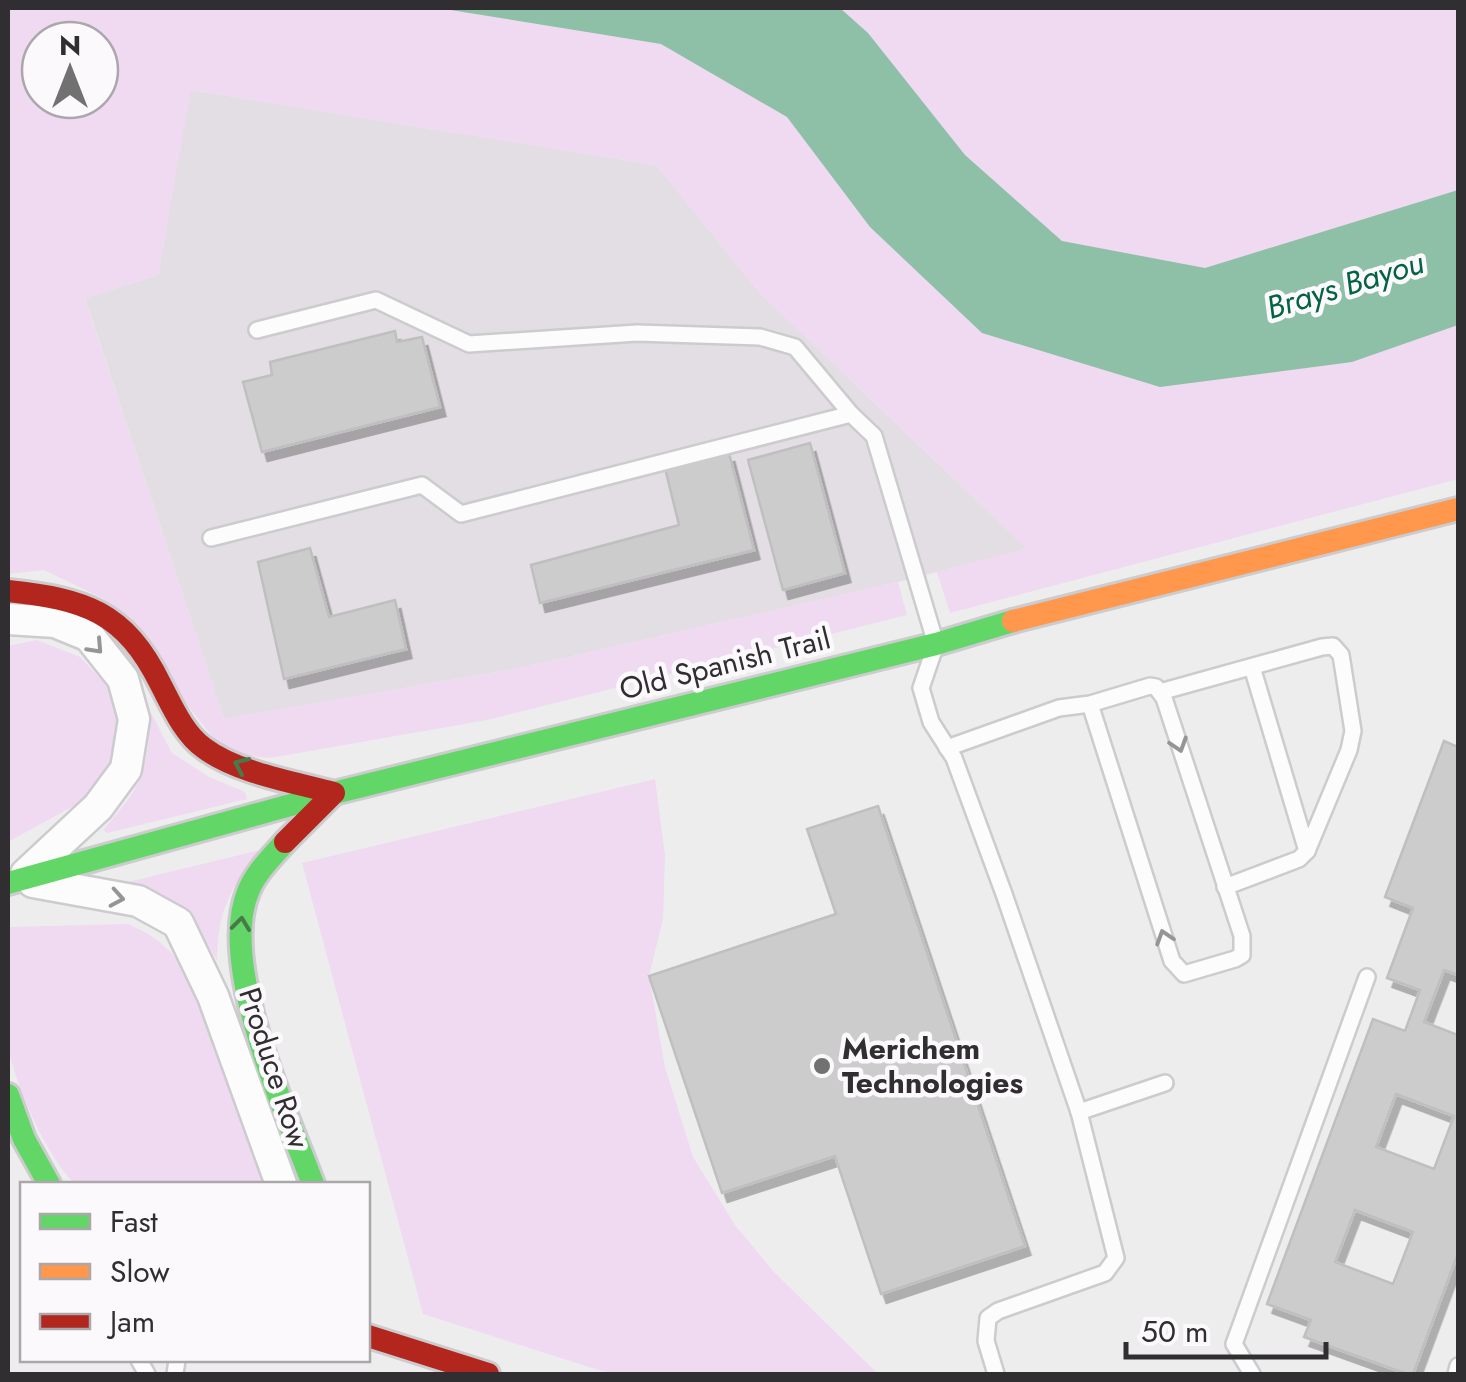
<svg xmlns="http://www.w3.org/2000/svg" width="1466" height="1382" font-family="Jost,sans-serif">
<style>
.built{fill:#e3dee3}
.green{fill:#efdaf1;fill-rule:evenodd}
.water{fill:#8dc0a7}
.building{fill:#cdcccd;stroke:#c0bfc0;stroke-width:2.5;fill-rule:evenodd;filter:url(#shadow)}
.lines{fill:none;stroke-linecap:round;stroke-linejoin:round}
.lane-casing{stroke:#cccbcd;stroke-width:20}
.street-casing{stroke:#cccbcd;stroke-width:35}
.fast-casing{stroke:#cccbcd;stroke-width:28}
.slow-casing{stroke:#cccbcd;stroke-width:28}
.jam-casing{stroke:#cccbcd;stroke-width:28}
.lane{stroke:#fcfcfc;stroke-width:15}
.street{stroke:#fcfcfc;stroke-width:30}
.fast{stroke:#63d668;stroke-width:22}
.slow{stroke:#ff974d;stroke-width:22}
.jam{stroke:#b3261e;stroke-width:22}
.oneway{stroke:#969596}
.oneway2{stroke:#477a49}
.poi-dot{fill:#727172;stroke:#fcf9fd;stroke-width:4}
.labels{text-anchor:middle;stroke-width:9;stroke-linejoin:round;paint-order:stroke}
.street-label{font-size:30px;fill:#302e30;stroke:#fcf9fd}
.poi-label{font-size:30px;font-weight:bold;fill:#302e30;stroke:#fcf9fd;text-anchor:start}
.water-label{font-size:32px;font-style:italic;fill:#046342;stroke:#fcf9fd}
</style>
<defs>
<filter id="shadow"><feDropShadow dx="5.5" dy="9" stdDeviation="0" flood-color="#0004"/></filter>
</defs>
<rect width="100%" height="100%" fill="#eeedee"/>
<!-- built -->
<polygon class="built" points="190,90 656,165 759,292 1027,549 898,582 515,669 224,719 85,298 158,275"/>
<!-- green -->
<g class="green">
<path d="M8,8H1458V479L950,613L937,572L1026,548L759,292L656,165L191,90L158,275L85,299L224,719L515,669L898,582L907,615L487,720L270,758L226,754L104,599L44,570L8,574ZM40,40H100V100H40Z"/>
<polygon points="37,640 80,657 110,689 120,731 113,769 79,803 8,842 8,646"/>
<path d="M151,713L172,753L209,777L245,792L247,799L107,833L103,830C144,783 146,776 151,713Z"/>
<polygon points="655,779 665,855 663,919 649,976 665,1067 693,1157 735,1225 774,1272 878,1374 611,1374 423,1314 302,863"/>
<path d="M260,850C230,890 218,909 217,960C190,913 179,906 127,889L128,882Z"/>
<path d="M128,924C159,937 175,953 192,982L264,1184H75C46,1155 19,1092 9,1052C2,1025 8,958 8,927Z"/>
</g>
<!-- water -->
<polygon class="water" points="438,8 840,8 868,33 965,155 1062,241 1205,268 1458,190 1458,325 1352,362 1160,387 982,333 870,227 787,117 661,44"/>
<!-- building -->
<g class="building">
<polygon points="395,331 397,342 422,337 440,407 262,452 243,382 272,375 270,362"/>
<polygon points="810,443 845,573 783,590 748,460"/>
<polygon points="729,453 754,550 540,603 531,565 679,525 665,468"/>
<polygon points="310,548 329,617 395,600 406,649 284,679 258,562"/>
<path d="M1444,741L1458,747V975L1444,970L1424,1022L1458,1035V1253L1413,1374H1407L1304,1337L1311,1320L1267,1304L1373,1019L1405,1031L1420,990L1387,978L1413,908L1385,897ZM1396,1094L1454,1116L1434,1169L1376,1147ZM1355,1210L1413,1232L1393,1284L1335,1262Z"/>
<polygon points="878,806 1025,1246 881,1294 835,1156 722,1193 649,976 836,914 807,829"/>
</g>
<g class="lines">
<defs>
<g id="lane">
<polyline points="257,330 376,300 469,344 637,333 760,337 795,347 851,414 874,436 936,644 921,688 931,722 954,758 1004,894 1079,1112 1116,1258 1105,1273 998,1311 988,1318 986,1341 996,1374"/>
<polyline points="211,538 422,485 461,514 851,414"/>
<polyline points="1252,667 1307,851"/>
<polyline points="1160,692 1322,647 1333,646 1341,655 1353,731 1349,750 1307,851 1299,859 1225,887"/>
<polyline points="947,748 1059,708 1090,704 1150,686 1156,687 1164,698 1242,936 1242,955 1235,959 1184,974 1172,961 1090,704"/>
<polyline points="1079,1112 1165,1083"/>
<polyline points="139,1360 147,1374"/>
<polyline points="175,1374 177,1360"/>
<polyline points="1252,1374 1234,1344 1367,977"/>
<polyline points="1456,1374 1458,1366"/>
</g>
<g id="street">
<polyline points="8,619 55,622 89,636 123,679 134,719 126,769 98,807 26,874"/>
<polyline points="33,882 138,901 178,923 213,996 281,1184"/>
</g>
<g id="fast">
<path d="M285,842C272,857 255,873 248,892C218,965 286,1112 313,1184"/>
<polyline points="8,883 334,793 936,644 1013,621"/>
<polyline points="8,1095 24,1139 49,1184"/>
</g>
<polyline id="slow" points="1013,621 1458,509"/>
<g id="jam">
<path d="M8,591C84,599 125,611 161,685C172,706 184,734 204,748C237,773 294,782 334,793L285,842"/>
<polyline points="368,1336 488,1374"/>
</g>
</defs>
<!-- lane casing -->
<use href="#lane" class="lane-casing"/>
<!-- street casing -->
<use href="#street" class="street-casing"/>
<!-- fast casing -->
<use href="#fast" class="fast-casing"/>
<!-- slow casing -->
<use href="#slow" class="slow-casing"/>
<!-- jam casing -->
<use href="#jam" class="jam-casing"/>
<!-- lane -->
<use href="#lane" class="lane"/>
<!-- street -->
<use href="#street" class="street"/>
<!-- fast -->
<use href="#fast" class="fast"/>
<!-- slow -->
<use href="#slow" class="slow"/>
<!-- jam -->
<use href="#jam" class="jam"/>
</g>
<!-- one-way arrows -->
<defs><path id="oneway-chevron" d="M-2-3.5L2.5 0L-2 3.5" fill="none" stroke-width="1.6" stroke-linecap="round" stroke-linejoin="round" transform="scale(2.5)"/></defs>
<g class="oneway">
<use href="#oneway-chevron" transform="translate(96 647) rotate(47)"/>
<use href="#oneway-chevron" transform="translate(1179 745) rotate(72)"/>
<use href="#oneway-chevron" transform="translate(117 898) rotate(10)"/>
<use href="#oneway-chevron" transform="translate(1164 937) rotate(-108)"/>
</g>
<g class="oneway2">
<use href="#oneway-chevron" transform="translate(241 765) rotate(-156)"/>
<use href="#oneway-chevron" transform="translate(241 924) rotate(-83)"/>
</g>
<!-- markers -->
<circle class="poi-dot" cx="822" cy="1066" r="10"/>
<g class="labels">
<!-- street labels -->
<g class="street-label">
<text transform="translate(725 664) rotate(-14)" y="10">Old Spanish Trail</text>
<text transform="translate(274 1068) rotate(72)" y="10">Produce Row</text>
</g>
<!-- poi labels -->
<g class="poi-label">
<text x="842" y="1059">Merichem<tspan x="842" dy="34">Technologies</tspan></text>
</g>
<!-- water labels -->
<g class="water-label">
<text transform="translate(1345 285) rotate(-17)" y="11">Brays Bayou</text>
</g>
</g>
<!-- border -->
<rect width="1466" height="1382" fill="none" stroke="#302e30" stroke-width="20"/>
<!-- legend -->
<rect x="20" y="1182" width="350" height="180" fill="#fcf9fd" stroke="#aaa8ab" stroke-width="2.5"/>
<rect x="40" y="1214" width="50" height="15" fill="#63d668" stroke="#aaa8ab" stroke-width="2.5"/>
<text x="110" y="1232" font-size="30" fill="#302e30">Fast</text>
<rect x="40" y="1264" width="50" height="15" fill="#ff974d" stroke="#aaa8ab" stroke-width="2.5"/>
<text x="110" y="1282" font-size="30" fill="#302e30">Slow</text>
<rect x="40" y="1314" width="50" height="15" fill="#b3261e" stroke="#aaa8ab" stroke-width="2.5"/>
<text x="110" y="1332" font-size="30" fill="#302e30">Jam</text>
<!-- north arrow -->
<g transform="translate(70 70)"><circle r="48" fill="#fcf9fd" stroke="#aaa8ab" stroke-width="2.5"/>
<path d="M0-8L18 38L0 25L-18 38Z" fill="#727172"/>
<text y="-15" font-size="28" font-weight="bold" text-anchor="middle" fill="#302e30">N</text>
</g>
<!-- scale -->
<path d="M1126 1342v15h200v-15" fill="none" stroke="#302e30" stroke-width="5"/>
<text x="1141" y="1342" font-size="30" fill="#302e30" stroke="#fcf9fd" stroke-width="8" paint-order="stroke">50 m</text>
</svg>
